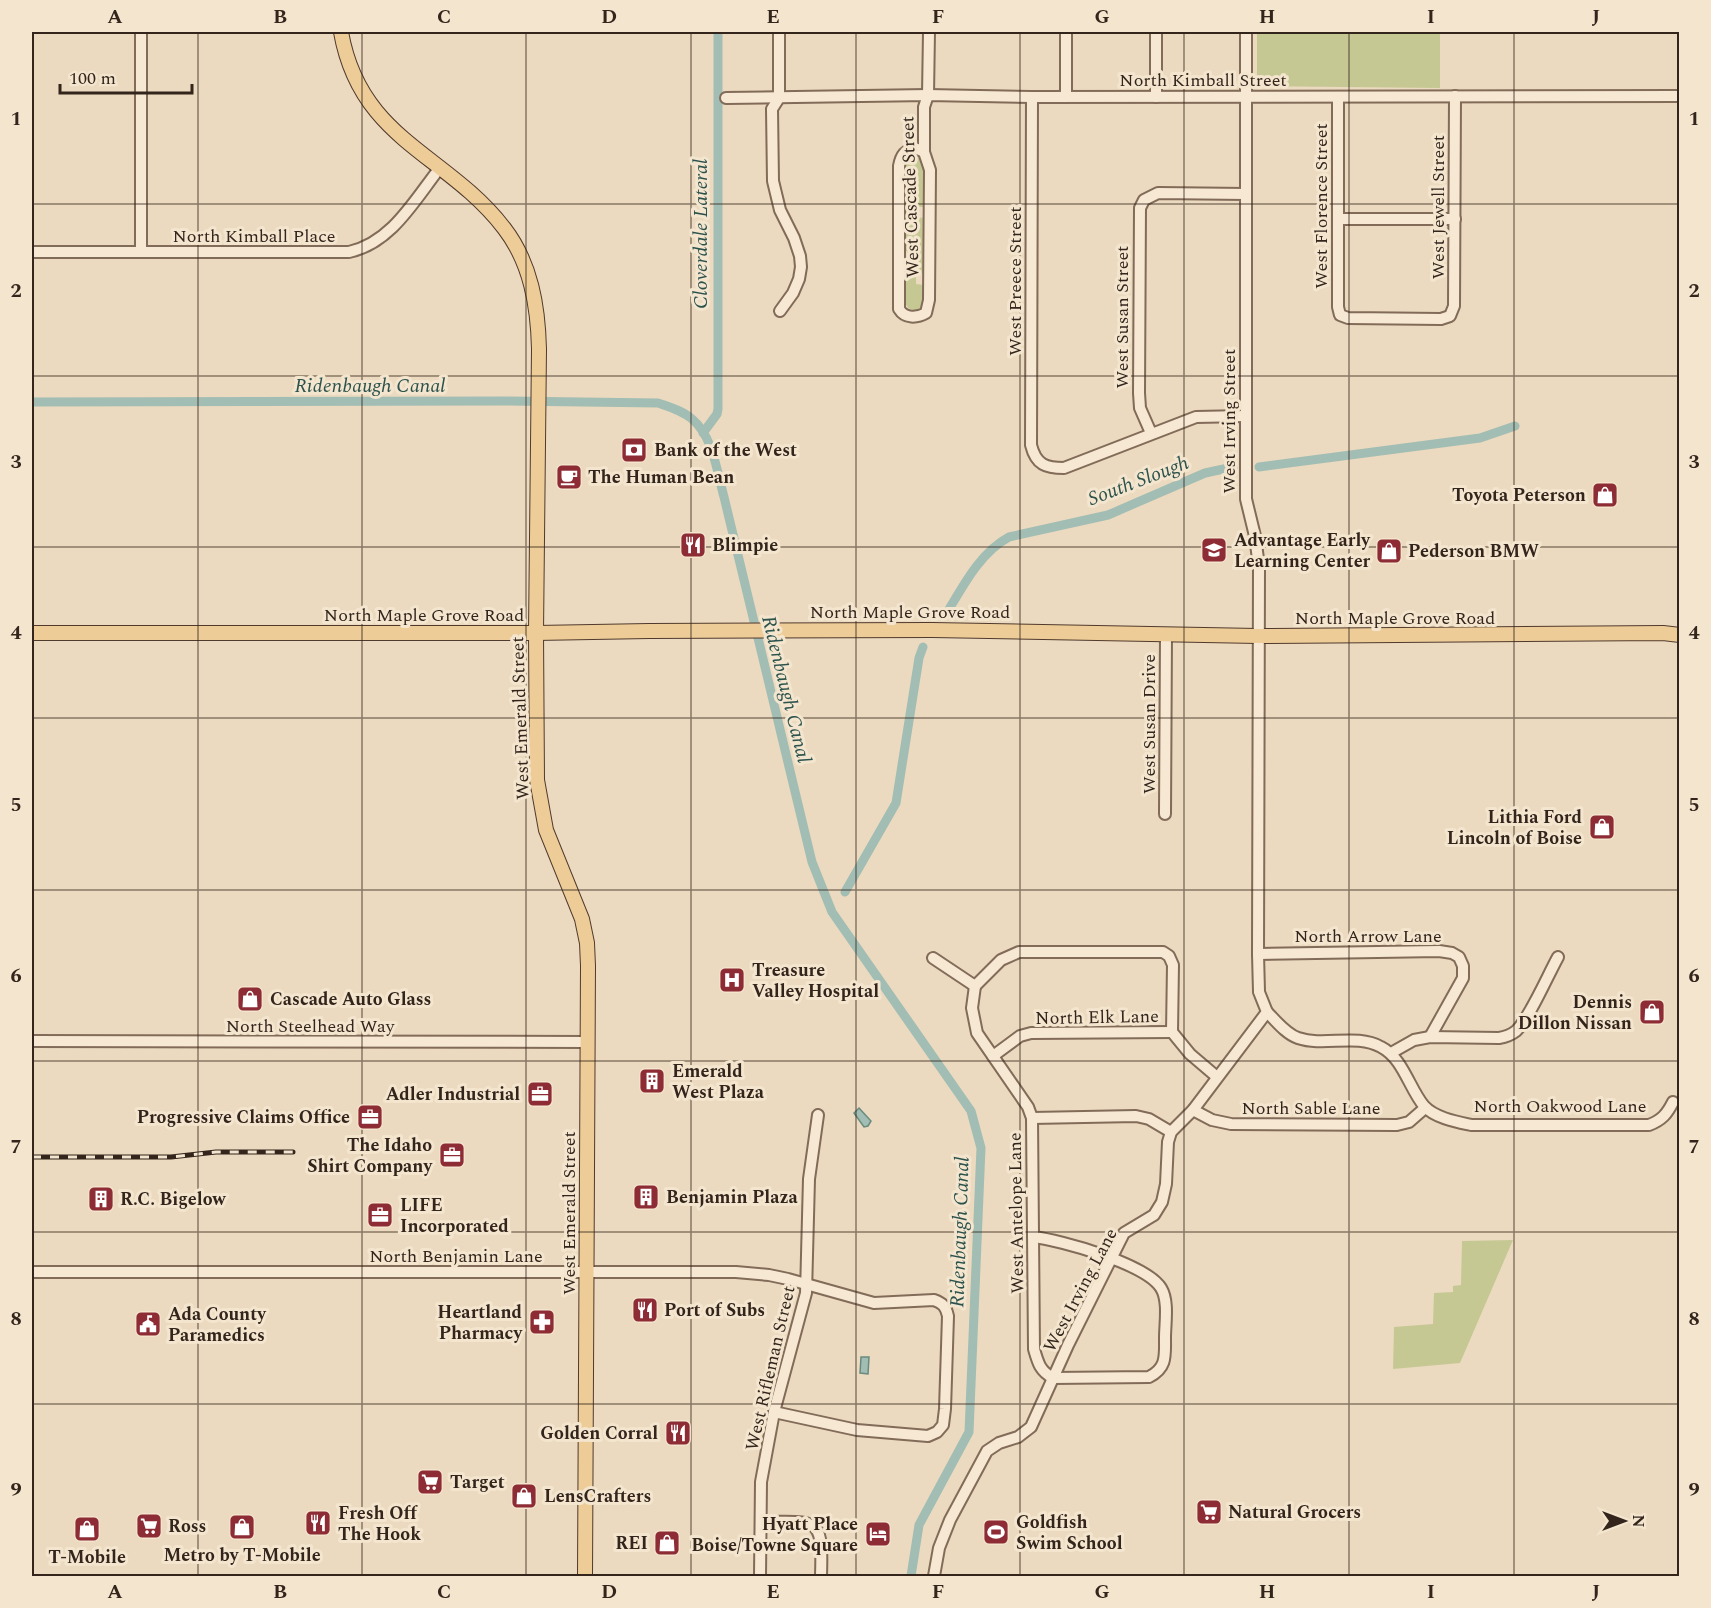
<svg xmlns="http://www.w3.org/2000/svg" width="1711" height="1608" font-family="Spectral,serif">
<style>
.green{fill:#c6c894}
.water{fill:#a2bdb3;stroke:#6a8a7f;stroke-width:1.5}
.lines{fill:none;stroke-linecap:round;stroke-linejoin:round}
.canal{stroke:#a2bdb3;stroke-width:9}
.minor-casing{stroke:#826b59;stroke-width:14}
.major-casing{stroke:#503a2d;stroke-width:16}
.minor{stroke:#f6e8d2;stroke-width:10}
.major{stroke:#edcc98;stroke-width:14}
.rail-casing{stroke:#33251c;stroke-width:5}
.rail{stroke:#f3e5ce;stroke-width:3;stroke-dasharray:9;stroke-linecap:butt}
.grid{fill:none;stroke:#33251c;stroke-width:1.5;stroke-opacity:0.55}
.labels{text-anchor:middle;stroke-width:6;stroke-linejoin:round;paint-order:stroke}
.street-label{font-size:18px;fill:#33251c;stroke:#f3e5ce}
.poi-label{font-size:18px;font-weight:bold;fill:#33251c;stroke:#f3e5ce;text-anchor:start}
.water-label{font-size:20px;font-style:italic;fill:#2c524c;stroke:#f3e5ce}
.neatline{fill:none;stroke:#33251c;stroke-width:2}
.grid-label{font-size:20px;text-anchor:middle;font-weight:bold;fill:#33251c}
</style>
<rect width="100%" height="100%" fill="#ebdabf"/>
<!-- green -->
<g class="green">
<polygon points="1257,32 1440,32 1440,88 1257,86"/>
<path d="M912,154L919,158L924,173V207H916V217L924,218V274H916V284L924,285C924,295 927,307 915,311L908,308L905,303V262H913V252L905,251V196L913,195V185L905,184C905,173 902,160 912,154Z"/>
<polygon points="1513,1240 1460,1363 1393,1369 1394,1327 1433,1324 1434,1293 1453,1292 1453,1286 1461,1285 1462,1241"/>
</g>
<!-- water -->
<g class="water">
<polygon points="859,1108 871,1121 868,1126 864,1127 854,1113"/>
<polygon points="861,1357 869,1357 868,1374 860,1373"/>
</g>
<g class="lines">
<!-- canal -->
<g class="canal">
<path d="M32,402L506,401L658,403C670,407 683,411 692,419C713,436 717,472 724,497L812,862L832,912L971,1111L981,1148L969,1432L919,1525L911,1576"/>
<polyline points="703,433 717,414 718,409 718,32"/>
<polyline points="1259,467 1480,438 1515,426"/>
<path d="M948,611C964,584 981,552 1009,537L1108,515L1205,473L1233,467"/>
<polyline points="845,892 896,803 919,658 923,647"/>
</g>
<defs>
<g id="minor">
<polyline points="779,32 779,98 772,109 773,181 780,210 794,238 800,256 801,267 799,279 793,293 780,311"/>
<polyline points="1066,32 1066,97"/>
<path d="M1032,97L1031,445C1036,465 1046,468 1064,468L1196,417L1245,416"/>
<polyline points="1156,97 1156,32"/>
<polyline points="1338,97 1338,307 1340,315 1348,318 1441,319 1450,316 1454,306 1455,96"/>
<polyline points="726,98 928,95 1032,97 1680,96"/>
<path d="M924,152L915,148C905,150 901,155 899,166V309C905,319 917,318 926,313L929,300L930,170L924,152V107L928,95L929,32"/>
<polyline points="1338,219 1455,219"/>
<path d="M33,252H349C391,243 414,201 439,169"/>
<polyline points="141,252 141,32"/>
<polyline points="1151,433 1140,408 1139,393 1140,208 1144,200 1158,193 1246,194"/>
<polyline points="1165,814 1166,634"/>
<polyline points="1258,954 1439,951 1452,953 1459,957 1463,966 1463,978 1430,1037"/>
<polyline points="933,958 975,986"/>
<path d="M975,986L972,1008L977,1033L1028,1107L1032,1118L1034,1349C1038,1363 1040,1371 1053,1378L1149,1377C1167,1368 1165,1356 1165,1338C1165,1323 1169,1301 1161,1288C1146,1264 1061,1240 1033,1237"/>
<polyline points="975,986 1001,960 1019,952 1163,952 1169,956 1173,965 1172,1032 1190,1054 1217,1077"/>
<path d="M1267,1012C1276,1021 1286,1034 1298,1038C1325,1047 1356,1033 1381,1047C1403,1058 1409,1088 1424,1106C1435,1118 1457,1122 1471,1125H1649C1662,1120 1667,1114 1673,1102"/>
<polyline points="32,1041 588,1042"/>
<path d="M1391,1053L1414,1040L1430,1037L1499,1038C1505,1037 1511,1035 1516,1031C1529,1019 1548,975 1558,957"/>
<polyline points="993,1056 1020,1036 1031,1033 1172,1032"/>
<polyline points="1193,1110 1212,1120 1231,1124 1397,1125 1409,1122 1425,1108"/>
<polyline points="1032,1118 1136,1116 1149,1119 1171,1132"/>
<path d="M32,1272H736L769,1275L788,1279L874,1303L934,1300C943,1303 946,1307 948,1316L945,1409L943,1425L937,1432L928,1436L857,1430L774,1412"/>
<path d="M761,1522C818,1522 823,1515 821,1576"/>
<polyline points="760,1576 761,1482 774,1412 806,1293 809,1179 818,1115"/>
<polyline points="934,1576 939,1548 950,1520 987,1451 999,1443 1018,1437 1031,1427 1068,1345 1124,1233 1154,1215 1162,1202 1166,1184 1168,1142 1171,1132 1193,1110 1267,1012 1259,992 1258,954 1259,567 1255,536 1246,499 1246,32"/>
</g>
<g id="major">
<path d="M341,32C360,140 446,153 504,228C531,263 538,306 539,349L536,633L537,780L546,830L582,919L587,943L588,966L585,1576"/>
<polyline points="32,633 536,633 649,631 932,630 1258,636 1663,633 1680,635"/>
</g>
</defs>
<!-- minor casing -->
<use href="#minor" class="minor-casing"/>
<!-- major casing -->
<use href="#major" class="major-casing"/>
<!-- minor -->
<use href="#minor" class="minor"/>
<!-- major -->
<use href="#major" class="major"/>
<defs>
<polyline id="rail" points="32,1157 171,1157 216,1152 293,1152"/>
</defs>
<!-- rail casing -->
<use href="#rail" class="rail-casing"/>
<!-- rail -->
<use href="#rail" class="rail"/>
</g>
<!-- grid -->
<path class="grid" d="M198,32V1576M362,32V1576M526,32V1576M691,32V1576M856,32V1576M1020,32V1576M1184,32V1576M1349,32V1576M1514,32V1576M32,204H1680M32,376H1680M32,547H1680M32,718H1680M32,890H1680M32,1061H1680M32,1232H1680M32,1404H1680"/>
<!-- icons -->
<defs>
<symbol id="bank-square" viewBox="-11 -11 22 22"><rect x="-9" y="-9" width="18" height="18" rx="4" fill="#8e2c35" stroke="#f3e5ce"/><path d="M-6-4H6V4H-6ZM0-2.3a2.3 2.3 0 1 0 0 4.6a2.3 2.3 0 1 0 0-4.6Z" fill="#fff"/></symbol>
<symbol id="cafe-square" viewBox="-11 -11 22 22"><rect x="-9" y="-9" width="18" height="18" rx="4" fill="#8e2c35" stroke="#f3e5ce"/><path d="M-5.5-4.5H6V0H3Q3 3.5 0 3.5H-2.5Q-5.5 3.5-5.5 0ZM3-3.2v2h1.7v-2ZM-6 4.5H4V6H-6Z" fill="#fff"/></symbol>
<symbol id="shop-square" viewBox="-11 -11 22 22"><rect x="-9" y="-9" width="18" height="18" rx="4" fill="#8e2c35" stroke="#f3e5ce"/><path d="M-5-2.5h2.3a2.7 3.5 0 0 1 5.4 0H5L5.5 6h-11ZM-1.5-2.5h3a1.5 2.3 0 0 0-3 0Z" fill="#fff"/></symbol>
<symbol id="restaurant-square" viewBox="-11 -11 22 22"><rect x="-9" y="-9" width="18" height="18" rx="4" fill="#8e2c35" stroke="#f3e5ce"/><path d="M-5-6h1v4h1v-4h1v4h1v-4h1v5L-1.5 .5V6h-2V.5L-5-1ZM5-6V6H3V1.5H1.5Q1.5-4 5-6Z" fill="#fff"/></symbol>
<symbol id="school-square" viewBox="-11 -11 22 22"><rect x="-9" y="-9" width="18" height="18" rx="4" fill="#8e2c35" stroke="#f3e5ce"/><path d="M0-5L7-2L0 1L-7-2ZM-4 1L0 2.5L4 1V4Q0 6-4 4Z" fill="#fff"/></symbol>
<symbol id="hospital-square" viewBox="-11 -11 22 22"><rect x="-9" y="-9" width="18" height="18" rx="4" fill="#8e2c35" stroke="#f3e5ce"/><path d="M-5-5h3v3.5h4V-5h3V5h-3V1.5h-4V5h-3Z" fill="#fff"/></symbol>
<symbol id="building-square" viewBox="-11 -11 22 22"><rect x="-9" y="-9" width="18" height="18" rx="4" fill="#8e2c35" stroke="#f3e5ce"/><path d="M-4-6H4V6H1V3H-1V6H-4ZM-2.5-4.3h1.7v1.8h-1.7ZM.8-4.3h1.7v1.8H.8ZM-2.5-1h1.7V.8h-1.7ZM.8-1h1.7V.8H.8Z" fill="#fff"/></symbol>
<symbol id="office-square" viewBox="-11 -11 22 22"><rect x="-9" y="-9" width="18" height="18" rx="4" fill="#8e2c35" stroke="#f3e5ce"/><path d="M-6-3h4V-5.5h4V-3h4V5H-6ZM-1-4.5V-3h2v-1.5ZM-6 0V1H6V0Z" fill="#fff"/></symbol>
<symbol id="pharmacy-square" viewBox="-11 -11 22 22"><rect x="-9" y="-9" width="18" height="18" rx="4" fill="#8e2c35" stroke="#f3e5ce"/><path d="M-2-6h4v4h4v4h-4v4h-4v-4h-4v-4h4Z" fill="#fff"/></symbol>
<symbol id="civic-square" viewBox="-11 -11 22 22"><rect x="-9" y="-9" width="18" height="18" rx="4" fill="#8e2c35" stroke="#f3e5ce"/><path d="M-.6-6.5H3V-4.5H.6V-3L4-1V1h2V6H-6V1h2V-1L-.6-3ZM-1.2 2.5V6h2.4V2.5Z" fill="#fff"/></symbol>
<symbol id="supermarket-square" viewBox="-11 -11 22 22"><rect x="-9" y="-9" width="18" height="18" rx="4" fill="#8e2c35" stroke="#f3e5ce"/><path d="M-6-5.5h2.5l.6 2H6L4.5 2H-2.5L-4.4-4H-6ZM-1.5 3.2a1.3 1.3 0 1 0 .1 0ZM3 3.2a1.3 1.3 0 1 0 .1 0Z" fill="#fff"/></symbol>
<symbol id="stadium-square" viewBox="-11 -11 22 22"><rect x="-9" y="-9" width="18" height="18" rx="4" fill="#8e2c35" stroke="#f3e5ce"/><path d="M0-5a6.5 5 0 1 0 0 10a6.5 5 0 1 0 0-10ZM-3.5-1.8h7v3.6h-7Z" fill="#fff"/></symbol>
<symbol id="hotel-square" viewBox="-11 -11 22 22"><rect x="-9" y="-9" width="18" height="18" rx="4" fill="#8e2c35" stroke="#f3e5ce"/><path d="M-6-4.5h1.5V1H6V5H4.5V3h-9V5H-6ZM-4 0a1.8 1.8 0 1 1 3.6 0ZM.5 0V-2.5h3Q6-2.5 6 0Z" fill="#fff"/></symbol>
</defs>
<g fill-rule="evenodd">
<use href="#bank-square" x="619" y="435" width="30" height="30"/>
<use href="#cafe-square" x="554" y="462" width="30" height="30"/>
<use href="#shop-square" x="1590" y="480" width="30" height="30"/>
<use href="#restaurant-square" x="678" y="530" width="30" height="30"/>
<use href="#school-square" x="1199" y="535" width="30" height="30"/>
<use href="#shop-square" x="1374" y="536" width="30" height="30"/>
<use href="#shop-square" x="1587" y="812" width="30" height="30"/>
<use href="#hospital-square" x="717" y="965" width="30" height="30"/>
<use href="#shop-square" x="235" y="984" width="30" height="30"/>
<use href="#shop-square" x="1637" y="997" width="30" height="30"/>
<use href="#building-square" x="637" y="1066" width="30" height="30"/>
<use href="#office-square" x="525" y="1079" width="30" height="30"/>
<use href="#office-square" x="355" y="1102" width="30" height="30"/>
<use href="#office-square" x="437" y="1140" width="30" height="30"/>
<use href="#building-square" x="631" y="1182" width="30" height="30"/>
<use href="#building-square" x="86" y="1184" width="30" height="30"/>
<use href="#office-square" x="365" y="1200" width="30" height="30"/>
<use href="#restaurant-square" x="630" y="1295" width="30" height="30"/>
<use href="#pharmacy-square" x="527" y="1307" width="30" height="30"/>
<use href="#civic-square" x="133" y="1309" width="30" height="30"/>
<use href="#restaurant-square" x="663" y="1418" width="30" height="30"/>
<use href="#supermarket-square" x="415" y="1467" width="30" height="30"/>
<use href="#shop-square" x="509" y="1481" width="30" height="30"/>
<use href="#supermarket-square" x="1194" y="1497" width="30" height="30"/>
<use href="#restaurant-square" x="303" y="1508" width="30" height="30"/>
<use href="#supermarket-square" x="134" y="1511" width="30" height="30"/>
<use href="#shop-square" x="227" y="1512" width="30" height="30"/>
<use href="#shop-square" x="72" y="1514" width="30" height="30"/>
<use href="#stadium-square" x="981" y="1517" width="30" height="30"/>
<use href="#hotel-square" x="863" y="1519" width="30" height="30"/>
<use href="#shop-square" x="652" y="1528" width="30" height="30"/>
</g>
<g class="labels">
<!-- street labels -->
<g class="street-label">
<text x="1203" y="86">North Kimball Street</text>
<text transform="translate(910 197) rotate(-92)" y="6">West Cascade Street</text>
<text transform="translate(1321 206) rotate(-90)" y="6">West Florence Street</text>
<text transform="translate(1438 207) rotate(-90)" y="6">West Jewell Street</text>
<text x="254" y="242">North Kimball Place</text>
<text transform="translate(1015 281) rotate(-90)" y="6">West Preece Street</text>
<text transform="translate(1122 317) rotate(-90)" y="6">West Susan Street</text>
<text transform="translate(1229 421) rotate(-90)" y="6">West Irving Street</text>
<text x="910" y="618">North Maple Grove Road</text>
<text x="424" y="621">North Maple Grove Road</text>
<text x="1395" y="624">North Maple Grove Road</text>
<text transform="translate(520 718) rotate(-92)" y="6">West Emerald Street</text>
<text transform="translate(1149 724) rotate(-90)" y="6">West Susan Drive</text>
<text x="1368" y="942">North Arrow Lane</text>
<text transform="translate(1097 1017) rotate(-1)" y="6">North Elk Lane</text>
<text x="310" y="1032">North Steelhead Way</text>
<text x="1560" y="1112">North Oakwood Lane</text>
<text x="1311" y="1114">North Sable Lane</text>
<text transform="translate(569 1213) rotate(-90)" y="6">West Emerald Street</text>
<text transform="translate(1016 1213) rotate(-91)" y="6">West Antelope Lane</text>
<text x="456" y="1262">North Benjamin Lane</text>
<text transform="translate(1080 1290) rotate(-62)" y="6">West Irving Lane</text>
<text transform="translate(770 1368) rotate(-77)" y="6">West Rifleman Street</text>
</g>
<!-- poi labels -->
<g class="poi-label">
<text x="654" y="456">Bank of the West</text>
<text x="588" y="483">The Human Bean</text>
<text x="1586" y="501" text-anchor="end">Toyota Peterson</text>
<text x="1234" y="546">Advantage Early<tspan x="1234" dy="21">Learning Center</tspan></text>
<text x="712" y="551">Blimpie</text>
<text x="1408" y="557">Pederson BMW</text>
<text x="1582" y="823" text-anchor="end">Lithia Ford<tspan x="1582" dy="21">Lincoln of Boise</tspan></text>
<text x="752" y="976">Treasure<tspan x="752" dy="21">Valley Hospital</tspan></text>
<text x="270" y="1005">Cascade Auto Glass</text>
<text x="1632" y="1008" text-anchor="end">Dennis<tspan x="1632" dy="21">Dillon Nissan</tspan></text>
<text x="672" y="1077">Emerald<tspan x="672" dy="21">West Plaza</tspan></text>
<text x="520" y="1100" text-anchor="end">Adler Industrial</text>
<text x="350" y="1123" text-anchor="end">Progressive Claims Office</text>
<text x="432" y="1151" text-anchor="end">The Idaho<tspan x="432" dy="21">Shirt Company</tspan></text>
<text x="666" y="1203">Benjamin Plaza</text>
<text x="120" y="1205">R.C. Bigelow</text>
<text x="400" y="1211">LIFE<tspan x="400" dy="21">Incorporated</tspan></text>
<text x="664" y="1316">Port of Subs</text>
<text x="522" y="1318" text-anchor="end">Heartland<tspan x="522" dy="21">Pharmacy</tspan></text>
<text x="168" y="1320">Ada County<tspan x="168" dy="21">Paramedics</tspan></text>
<text x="658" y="1439" text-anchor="end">Golden Corral</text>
<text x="450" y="1488">Target</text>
<text x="544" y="1502">LensCrafters</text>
<text x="1228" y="1518">Natural Grocers</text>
<text x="338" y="1519">Fresh Off<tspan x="338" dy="21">The Hook</tspan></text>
<text x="1016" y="1528">Goldfish<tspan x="1016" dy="21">Swim School</tspan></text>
<text x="858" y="1530" text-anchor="end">Hyatt Place<tspan x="858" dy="21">Boise/Towne Square</tspan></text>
<text x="168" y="1532">Ross</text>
<text x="648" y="1549" text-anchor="end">REI</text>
<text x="242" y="1561" text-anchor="middle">Metro by T-Mobile</text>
<text x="87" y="1563" text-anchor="middle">T-Mobile</text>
</g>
<!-- water labels -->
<g class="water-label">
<text transform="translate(700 234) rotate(-90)" y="7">Cloverdale Lateral</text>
<text x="370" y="392">Ridenbaugh Canal</text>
<text transform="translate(1138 480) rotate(-21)" y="7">South Slough</text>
<text transform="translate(787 689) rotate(76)" y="7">Ridenbaugh Canal</text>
<text transform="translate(959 1232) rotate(-88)" y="7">Ridenbaugh Canal</text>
</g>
</g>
<!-- border -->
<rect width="1711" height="1608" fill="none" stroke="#f3e5ce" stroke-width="66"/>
<!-- north arrow -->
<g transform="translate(1624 1521) rotate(90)" stroke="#f3e5ce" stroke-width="4.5" paint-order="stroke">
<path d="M0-4.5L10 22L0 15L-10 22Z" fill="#33251c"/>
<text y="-9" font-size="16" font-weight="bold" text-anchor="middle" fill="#33251c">N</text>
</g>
<!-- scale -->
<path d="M60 84v9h132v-9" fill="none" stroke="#33251c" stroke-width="3"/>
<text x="69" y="84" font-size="18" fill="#33251c" stroke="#f3e5ce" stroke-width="4.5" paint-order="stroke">100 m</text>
<rect x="33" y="33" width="1645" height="1542" class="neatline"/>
<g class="grid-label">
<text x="115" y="23">A</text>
<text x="280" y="23">B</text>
<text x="444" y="23">C</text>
<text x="609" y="23">D</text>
<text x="773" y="23">E</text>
<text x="938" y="23">F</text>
<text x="1102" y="23">G</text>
<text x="1267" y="23">H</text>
<text x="1431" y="23">I</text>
<text x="1596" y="23">J</text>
<text x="16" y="125">1</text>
<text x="1694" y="125">1</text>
<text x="16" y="297">2</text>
<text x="1694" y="297">2</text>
<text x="16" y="468">3</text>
<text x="1694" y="468">3</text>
<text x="16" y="639">4</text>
<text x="1694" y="639">4</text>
<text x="16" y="811">5</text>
<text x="1694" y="811">5</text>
<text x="16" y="982">6</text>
<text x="1694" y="982">6</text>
<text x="16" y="1153">7</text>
<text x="1694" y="1153">7</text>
<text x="16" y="1325">8</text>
<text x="1694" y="1325">8</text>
<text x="16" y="1496">9</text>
<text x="1694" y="1496">9</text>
<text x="115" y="1598">A</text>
<text x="280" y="1598">B</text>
<text x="444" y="1598">C</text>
<text x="609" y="1598">D</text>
<text x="773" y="1598">E</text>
<text x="938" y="1598">F</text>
<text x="1102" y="1598">G</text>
<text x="1267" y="1598">H</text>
<text x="1431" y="1598">I</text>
<text x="1596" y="1598">J</text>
</g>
</svg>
